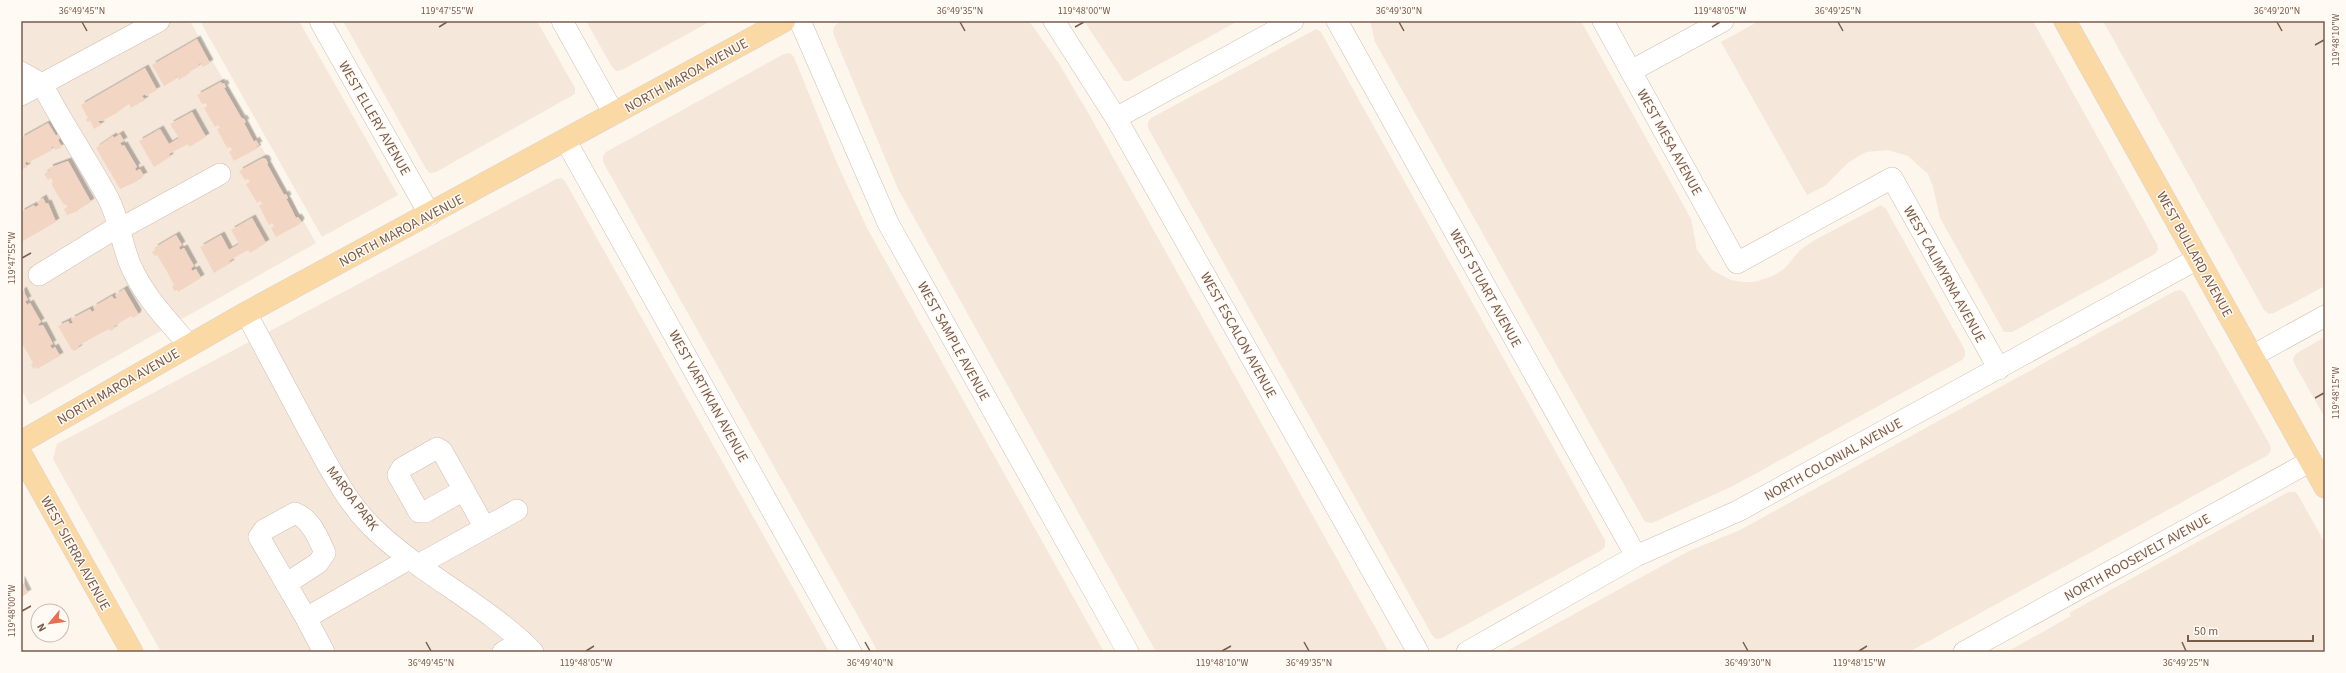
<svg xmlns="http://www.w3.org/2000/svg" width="2346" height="673" font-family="'Source Sans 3',sans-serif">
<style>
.residential{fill:#f5e8da}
.building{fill:#f3d5c3;filter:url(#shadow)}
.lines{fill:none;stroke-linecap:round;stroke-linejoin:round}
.minor-casing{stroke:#d1beb0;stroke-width:22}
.major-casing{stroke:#dad1cd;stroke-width:23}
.minor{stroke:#fff;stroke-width:21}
.major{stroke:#fbd9a5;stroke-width:22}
.ticks{fill:none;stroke:#7a5c4d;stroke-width:1.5}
.labels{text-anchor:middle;stroke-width:3;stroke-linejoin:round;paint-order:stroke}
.street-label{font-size:14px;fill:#7a5c4d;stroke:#fffaf3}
.neatline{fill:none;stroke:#7a5c4d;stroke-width:1.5}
.ticks-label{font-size:10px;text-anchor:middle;fill:#7a5c4d}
</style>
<defs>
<filter id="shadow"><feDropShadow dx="3.5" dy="-3.5" stdDeviation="0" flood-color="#0004"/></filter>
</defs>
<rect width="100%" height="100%" fill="#fdf6ec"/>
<!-- residential -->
<g class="residential">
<polygon points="21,21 190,21 316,243 30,405 21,389"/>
<polygon points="200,21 299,21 398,195 322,237"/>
<polygon points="343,21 537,21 575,88 575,94 436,172 430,173 426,169"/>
<polygon points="586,21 711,21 622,70 616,71 612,67"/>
<polygon points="841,21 1029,21 1058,62 1090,116 1389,652 1156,652 898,189 833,33 834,26"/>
<polygon points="1084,21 1238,21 1129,81 1124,81"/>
<polygon points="1370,21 1581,21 1680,199 1691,219 1697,250 1712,270 1731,280 1742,282 1754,282 1773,276 1785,268 1800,250 1813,241 1881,205 1886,209 1965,350 1965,356 1962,360 1733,486 1652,523 1645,522 1375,42"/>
<polygon points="1759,21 2033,21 2157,244 2158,249 2155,254 2012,332 2004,332 1940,218 1933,187 1928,174 1908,156 1888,150 1866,152 1849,162 1825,186 1807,195 1721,42"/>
<polygon points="2103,21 2325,21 2325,286 2274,313 2269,314 2264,310"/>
<polygon points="1316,29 1321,32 1605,540 1605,547 1602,550 1442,638 1436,639 1432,635 1148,128 1148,122 1151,118"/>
<polygon points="790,53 794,57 836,161 867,228 1104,652 878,652 603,162 603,156 606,152 784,54"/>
<polygon points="561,178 565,181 829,652 161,652 53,459 57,444 556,179"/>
<polygon points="2181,290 2185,294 2270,445 2271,450 2268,455 1909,652 1505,652 1689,551 1740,530 2175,291"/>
<polygon points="2325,337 2325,418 2294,363 2293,358 2297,353"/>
<polygon points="2288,492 2295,492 2298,495 2325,543 2325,652 2007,652 2071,616 2069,613"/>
</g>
<!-- building -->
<g class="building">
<polygon points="197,39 210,63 203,67 201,63 198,64 200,66 186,74 187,75 179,80 177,76 175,77 176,79 164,86 152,65"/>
<polygon points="145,68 157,90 146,96 145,94 142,96 145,100 131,108 129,104 115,114 102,121 98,121 101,125 94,129 90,121 87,122 86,119 88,118 81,105"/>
<polygon points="221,82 222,84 224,83 226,87 224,88 242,119 243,118 246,122 244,123 254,142 256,140 259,145 256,146 258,148 234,161 229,152 232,150 230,147 227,148 217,129 220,128 218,125 215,127 204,108 207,106 206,103 202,104 197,95"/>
<polygon points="192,112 206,137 189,147 188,144 169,154 170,157 154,167 139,141 160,129 169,144 179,138 170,124"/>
<polygon points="48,123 56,136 58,134 60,138 58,140 62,147 55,150 53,146 51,148 52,150 28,163 27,161 25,163 27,167 21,170 21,138"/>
<polygon points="120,134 124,141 120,143 122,146 124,145 137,167 135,168 136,171 140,169 144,176 137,179 138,181 120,189 96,148 113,136 114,138"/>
<polygon points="263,158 266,159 268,163 267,164 284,195 286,194 288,198 286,199 288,202 296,218 298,217 301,221 300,224 276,237 271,228 274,226 272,223 269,225 259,206 262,204 260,201 257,203 246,184 250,182 248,179 245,180 239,171"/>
<polygon points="68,161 91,202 78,210 78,211 67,215 64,209 67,207 66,204 64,205 57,194 51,183 53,182 51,178 48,180 44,174 50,170 49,168"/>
<polygon points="43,198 46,204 48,203 56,222 21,242 21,212 34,205 35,207 39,205 37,202"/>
<polygon points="252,218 266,243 250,253 248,250 239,255 229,261 231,263 214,273 200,247 221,235 229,250 239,244 231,230"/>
<polygon points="176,235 182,245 179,247 180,250 184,248 194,266 191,268 192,271 196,269 201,278 178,292 177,290 174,291 172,286 174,285 166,270 157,255 155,256 152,252 155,250 154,248"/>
<polygon points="124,289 138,313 137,316 132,318 131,316 113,327 114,329 110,331 109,329 94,337 78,346 79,348 75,351 72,350 58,326 68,321 70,324 73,323 71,319 90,309 92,312 95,310 93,307 112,296 114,299 117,298 115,295"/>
<polygon points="23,290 28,300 25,301 27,305 30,303 41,322 38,324 39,326 43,325 53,344 50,345 52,349 55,347 60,356 37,369 36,367 33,369 31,364 33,363 23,345 21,346 21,292"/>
<polygon points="21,579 28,593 21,597"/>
</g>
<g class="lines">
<defs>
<g id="minor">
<polyline points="320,21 430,215"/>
<polyline points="562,21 614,114"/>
<polyline points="800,21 888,223 1128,652"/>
<polyline points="1054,21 1116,118 1418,652"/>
<polyline points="1337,21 1636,556"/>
<polyline points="1603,21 1737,263 1892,178 1999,369"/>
<polyline points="1631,71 1723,21"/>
<polyline points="21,72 42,84 159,21"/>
<path d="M21,95L42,84C62,123 87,159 108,198C119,219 121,242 130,264C143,295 167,320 189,345"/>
<polyline points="1116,118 1293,21"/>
<polyline points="566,141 851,652"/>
<polyline points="39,275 119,226 127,225 220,174"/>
<path d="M246,313C267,352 288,392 309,431C327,463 344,498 370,525C419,574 485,603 533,652"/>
<polyline points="2252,356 2325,316"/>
<polyline points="464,490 425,512 419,512 398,475 402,468 437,448 442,451 485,528"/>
<polyline points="418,565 517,510"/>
<path d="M286,584L318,563L325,553C319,539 311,519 295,513L264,530L259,537L306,618"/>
<polyline points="324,652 306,618 409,559"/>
<polyline points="503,652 522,641"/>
<polyline points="1467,652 1636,556 1738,511 2197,259"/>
<polyline points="1964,652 2311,461"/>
</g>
<g id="major">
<polyline points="2065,21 2325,487"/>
<polyline points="21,442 246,313 784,21"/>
<polyline points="21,454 132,652"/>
</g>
</defs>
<!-- minor casing -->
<use href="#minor" class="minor-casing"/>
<!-- major casing -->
<use href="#major" class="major-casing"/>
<!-- minor -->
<use href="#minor" class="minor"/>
<!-- major -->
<use href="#major" class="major"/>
</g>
<!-- ticks -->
<path class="ticks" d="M82,22L87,31M960,22L965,31M1399,22L1404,31M1838,22L1843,31M2277,22L2282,31M439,27L447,22M1075,27L1084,22M1712,27L1720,22M2315,45L2324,40M22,258L31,253M2315,398L2324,393M22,611L31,606M426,642L431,651M865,642L870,651M1304,642L1309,651M1743,642L1748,651M2182,642L2186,651M586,651L594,646M1222,651L1231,646M1859,651L1867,646"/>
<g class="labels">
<!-- street labels -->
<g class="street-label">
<text transform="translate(686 75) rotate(-29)" y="5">NORTH MAROA AVENUE</text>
<text transform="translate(375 118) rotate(60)" y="5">WEST ELLERY AVENUE</text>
<text transform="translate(1670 142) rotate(61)" y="5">WEST MESA AVENUE</text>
<text transform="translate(401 230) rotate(-28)" y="5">NORTH MAROA AVENUE</text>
<text transform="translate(2195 254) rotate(61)" y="5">WEST BULLARD AVENUE</text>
<text transform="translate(1945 274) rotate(61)" y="5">WEST CALIMYRNA AVENUE</text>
<text transform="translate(1486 288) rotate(61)" y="5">WEST STUART AVENUE</text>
<text transform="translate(1239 335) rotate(61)" y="5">WEST ESCALON AVENUE</text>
<text transform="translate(954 341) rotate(61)" y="5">WEST SAMPLE AVENUE</text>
<text transform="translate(118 386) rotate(-30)" y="5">NORTH MAROA AVENUE</text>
<text transform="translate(709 396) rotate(61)" y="5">WEST VARTIKIAN AVENUE</text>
<text transform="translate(1833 459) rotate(-29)" y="5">NORTH COLONIAL AVENUE</text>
<text transform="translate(353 498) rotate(53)" y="5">MAROA PARK</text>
<text transform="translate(76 553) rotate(61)" y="5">WEST SIERRA AVENUE</text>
<text transform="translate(2137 557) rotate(-29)" y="5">NORTH ROOSEVELT AVENUE</text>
</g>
</g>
<!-- border -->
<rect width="2346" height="673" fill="none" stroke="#fffaf3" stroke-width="44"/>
<!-- north arrow -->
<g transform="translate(50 623) rotate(241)"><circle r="19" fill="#fffaf3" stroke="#cabbb1"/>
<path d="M0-3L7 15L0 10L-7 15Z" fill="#e76f51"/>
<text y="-6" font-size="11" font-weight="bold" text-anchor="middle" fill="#7a5c4d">N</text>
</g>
<!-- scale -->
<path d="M2188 635v6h125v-6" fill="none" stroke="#7a5c4d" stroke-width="2"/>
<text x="2194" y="635" font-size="12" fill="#7a5c4d" stroke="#fffaf3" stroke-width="3" paint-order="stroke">50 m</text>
<rect x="22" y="22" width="2302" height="629" class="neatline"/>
<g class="ticks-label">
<text x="82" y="14">36°49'45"N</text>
<text x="447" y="14">119°47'55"W</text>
<text x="960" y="14">36°49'35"N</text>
<text x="1084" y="14">119°48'00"W</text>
<text x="1399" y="14">36°49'30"N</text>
<text x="1720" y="14">119°48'05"W</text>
<text x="1838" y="14">36°49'25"N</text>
<text x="2277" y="14">36°49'20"N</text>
<text transform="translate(2335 40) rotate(-90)" y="4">119°48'10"W</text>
<text transform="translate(11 258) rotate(-90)" y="4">119°47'55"W</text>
<text transform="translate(2335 393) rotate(-90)" y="4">119°48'15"W</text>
<text transform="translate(11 611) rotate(-90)" y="4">119°48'00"W</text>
<text x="431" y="666">36°49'45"N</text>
<text x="586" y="666">119°48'05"W</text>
<text x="870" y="666">36°49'40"N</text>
<text x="1222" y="666">119°48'10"W</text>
<text x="1309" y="666">36°49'35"N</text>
<text x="1748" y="666">36°49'30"N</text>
<text x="1859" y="666">119°48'15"W</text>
<text x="2186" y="666">36°49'25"N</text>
</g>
</svg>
